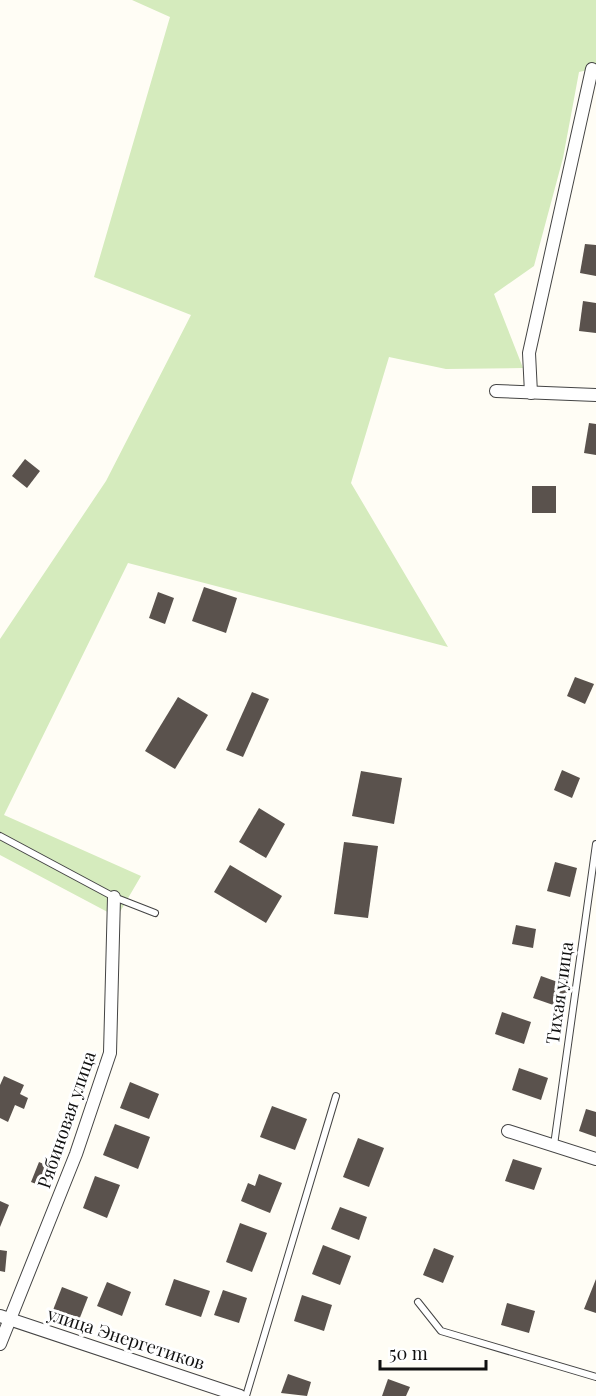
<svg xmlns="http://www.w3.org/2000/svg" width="596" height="1396" font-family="'Playfair Display',serif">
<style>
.green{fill:#d5ebbd}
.building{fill:#5a524d}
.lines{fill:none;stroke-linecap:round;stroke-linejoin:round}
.service-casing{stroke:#444;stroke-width:8}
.minor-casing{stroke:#444;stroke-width:14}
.service{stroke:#fff;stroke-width:6}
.minor{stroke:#fff;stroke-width:12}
.labels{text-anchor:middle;stroke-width:6;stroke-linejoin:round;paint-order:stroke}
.street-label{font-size:18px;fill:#111;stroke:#fff}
</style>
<rect width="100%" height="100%" fill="#fffdf5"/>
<!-- green -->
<polygon class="green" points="132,0 596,0 596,68 579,72 563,158 534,266 494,294 523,368 446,369 389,357 351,483 448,647 128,563 4,815 141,876 117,917 0,855 0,639 106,481 191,315 94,277 170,17"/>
<!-- building -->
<g class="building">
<polygon points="585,244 596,245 596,276 580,273"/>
<polygon points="583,301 596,303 596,333 579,331"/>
<polygon points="589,423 596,424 596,455 584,453"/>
<polygon points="25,459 40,471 27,488 12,476"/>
<rect x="532" y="486" width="24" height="27"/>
<polygon points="204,587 237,598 226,633 192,621"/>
<polygon points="158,592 174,598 165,624 149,618"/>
<polygon points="575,677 594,684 585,704 567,696"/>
<polygon points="252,692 269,699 243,757 226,750"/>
<polygon points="178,697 208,715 175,769 145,751"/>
<polygon points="562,770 580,778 572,798 554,790"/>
<polygon points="361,771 402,778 394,824 352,816"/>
<polygon points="259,808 285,824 266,858 239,842"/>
<polygon points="344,842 378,846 368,918 334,914"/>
<polygon points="555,862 577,868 570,897 547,891"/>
<polygon points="230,865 282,896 266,923 214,892"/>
<polygon points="516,925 536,929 533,948 512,944"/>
<polygon points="541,976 569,986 562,1008 533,998"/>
<polygon points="502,1012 531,1022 524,1044 495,1034"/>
<polygon points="519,1068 548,1078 541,1100 512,1090"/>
<polygon points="4,1076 24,1085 20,1094 28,1098 24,1109 15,1105 8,1122 0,1118 0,1085"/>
<polygon points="130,1082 159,1094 149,1119 120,1108"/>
<polygon points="272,1106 307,1119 295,1150 260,1137"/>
<polygon points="586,1109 596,1112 596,1137 579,1131"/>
<polygon points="115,1124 150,1137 138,1169 103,1155"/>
<polygon points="358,1138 384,1148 369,1187 343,1177"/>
<polygon points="513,1159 542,1168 534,1190 505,1181"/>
<polygon points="39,1162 57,1170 49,1189 31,1182"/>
<polygon points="259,1174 282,1183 270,1213 241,1201 248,1183 255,1186"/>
<polygon points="95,1176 120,1185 107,1218 83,1208"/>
<polygon points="0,1201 9,1205 0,1227"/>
<polygon points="340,1207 367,1217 359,1240 331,1229"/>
<polygon points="240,1223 267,1233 252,1272 226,1262"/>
<polygon points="323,1245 351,1256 340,1285 312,1274"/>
<polygon points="434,1248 454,1256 443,1283 423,1275"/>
<polygon points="0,1250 7,1251 5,1272 0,1271"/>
<polygon points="174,1279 210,1291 201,1317 165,1305"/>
<polygon points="596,1279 596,1313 584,1309"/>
<polygon points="107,1282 131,1292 122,1316 97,1306"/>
<polygon points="62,1287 88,1297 79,1320 53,1310"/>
<polygon points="223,1290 247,1298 239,1323 214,1315"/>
<polygon points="302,1295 332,1305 324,1331 294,1321"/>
<polygon points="507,1303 535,1311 529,1333 501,1325"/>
<polygon points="288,1374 311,1382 307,1396 281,1393"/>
<polygon points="388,1379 410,1387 406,1396 382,1396"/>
</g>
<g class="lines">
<defs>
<g id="service">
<polyline points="0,836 114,897 155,913"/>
<polyline points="554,1145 596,844"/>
<polyline points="418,1302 441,1331 596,1377"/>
<polyline points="246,1396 336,1096"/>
</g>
<g id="minor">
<polyline points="496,391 596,395"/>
<polyline points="531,393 529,353 592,69"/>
<polyline points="508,1131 596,1159"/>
<polyline points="0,1316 240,1396"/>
<polyline points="0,1344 76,1154 110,1053 114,897"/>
</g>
</defs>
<!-- service casing -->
<use href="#service" class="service-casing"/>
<!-- minor casing -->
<use href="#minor" class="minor-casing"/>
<!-- service -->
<use href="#service" class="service"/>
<!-- minor -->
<use href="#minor" class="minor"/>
</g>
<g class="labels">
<!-- street labels -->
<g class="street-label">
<text transform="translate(560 993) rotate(-82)" y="6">Тихая улица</text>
<text transform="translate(67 1120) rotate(-71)" y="6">Рябиновая улица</text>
<text transform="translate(126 1339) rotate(18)" y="6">улица Энергетиков</text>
</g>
</g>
<!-- scale -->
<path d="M380 1360v9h106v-9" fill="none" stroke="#111111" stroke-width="3"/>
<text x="389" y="1360" font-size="18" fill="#111111" stroke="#ffffff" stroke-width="4.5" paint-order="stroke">50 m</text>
</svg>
